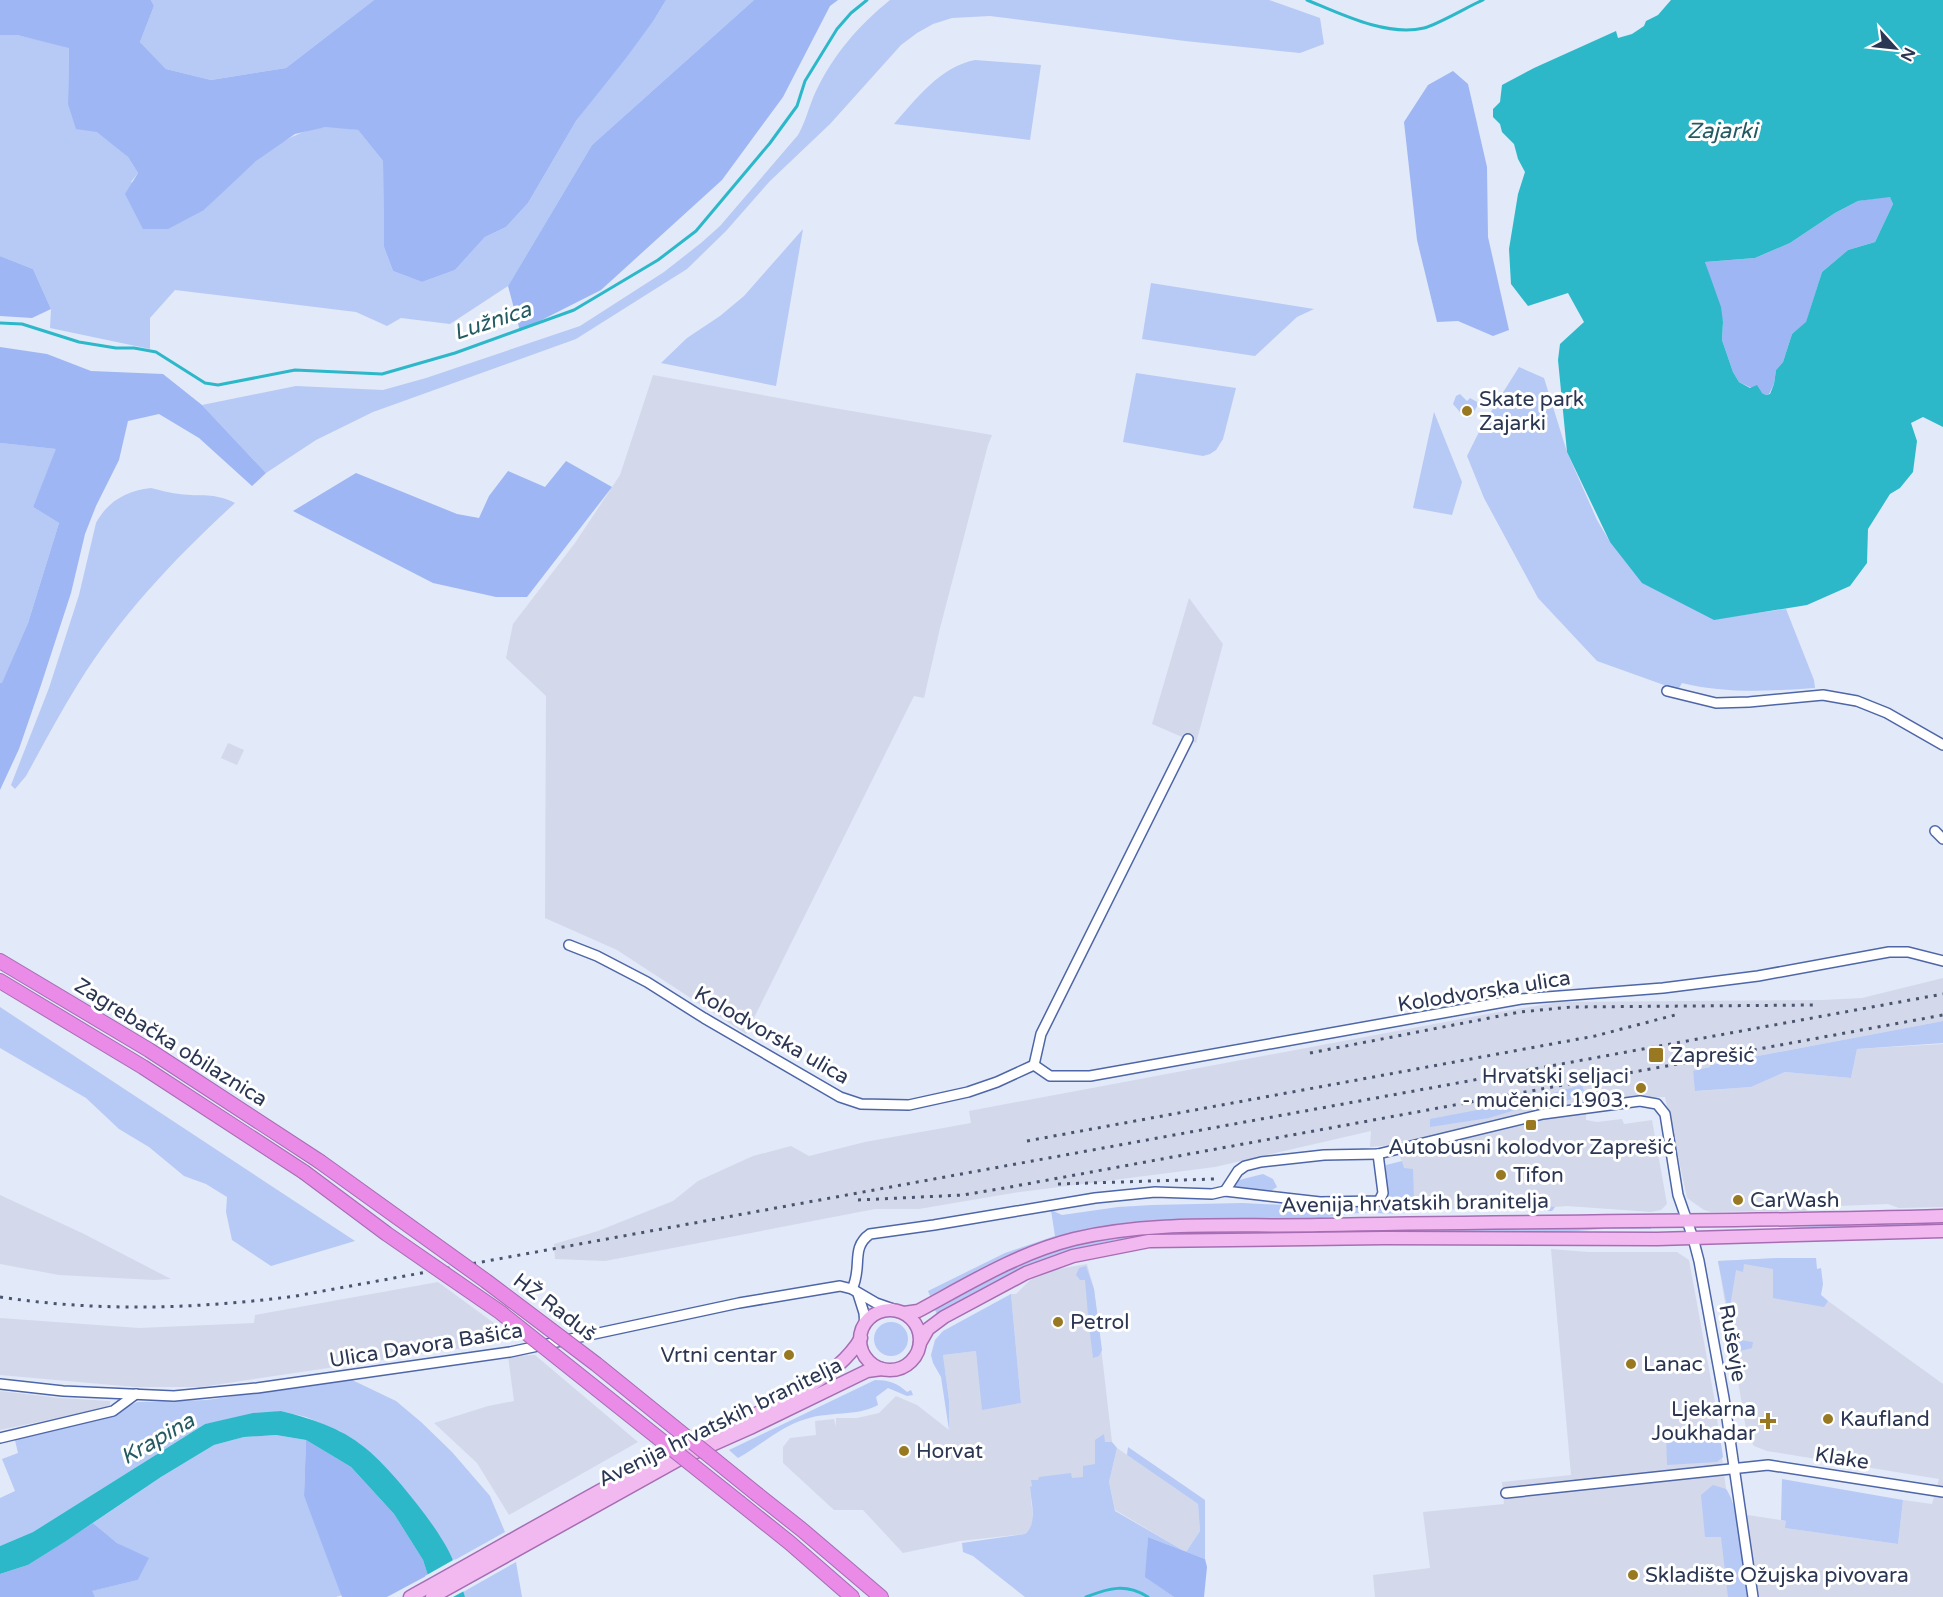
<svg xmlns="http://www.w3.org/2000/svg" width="1943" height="1597" font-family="'Varela Round',sans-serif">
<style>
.built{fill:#d3d9eb}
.green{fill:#b7c9f5}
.forest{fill:#9eb6f3}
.water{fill:#2db8c9;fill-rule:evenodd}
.pier{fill:#e2e9f8}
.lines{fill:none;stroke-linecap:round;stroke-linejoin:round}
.stream{stroke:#2db8c9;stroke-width:3}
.minor-casing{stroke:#4e66a7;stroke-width:12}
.major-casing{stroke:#a66db3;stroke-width:15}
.highway-casing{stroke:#a66db3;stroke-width:16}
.minor{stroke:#fff;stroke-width:9}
.major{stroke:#f2b9f1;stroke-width:12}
.highway{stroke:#e98be7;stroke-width:14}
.rail{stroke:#49546e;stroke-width:3;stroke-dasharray:3 6;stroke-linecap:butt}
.highway-bridge-casing{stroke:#a66db3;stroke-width:16;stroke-linecap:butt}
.highway-bridge{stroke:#e98be7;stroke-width:14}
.poi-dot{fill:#987821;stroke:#fff;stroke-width:2}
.labels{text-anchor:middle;stroke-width:6;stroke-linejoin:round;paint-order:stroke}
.poi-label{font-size:21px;fill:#2b3653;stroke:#fff;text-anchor:start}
.street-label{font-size:21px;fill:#2b3653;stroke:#fff}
.water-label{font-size:22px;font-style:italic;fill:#245a61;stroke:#fff}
</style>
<rect width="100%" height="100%" fill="#e2e9f8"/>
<!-- built -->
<g class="built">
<polygon points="653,375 828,407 992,435 988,445 940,628 924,698 914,696 746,1034 617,950 545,918 546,696 506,658 513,624 575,543 620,475"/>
<polygon points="1189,598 1223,644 1196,743 1152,724"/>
<polygon points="228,743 244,750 237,765 221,758"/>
<polygon points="1943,978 1943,1021 1710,1065 1710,1067 1693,1072 1696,1091 1751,1087 1785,1072 1851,1078 1857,1049 1943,1044 1943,1207 1899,1208 1888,1204 1813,1207 1806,1211 1711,1212 1704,1210 1687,1198 1665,1097 1586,1098 1586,1120 1597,1122 1622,1119 1624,1124 1652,1120 1667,1204 1661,1210 1651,1212 1567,1206 1555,1207 1549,1206 1387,1212 1386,1173 1403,1168 1402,1161 1393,1145 1370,1147 1371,1131 1215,1167 1013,1193 919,1209 875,1209 605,1261 555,1259 554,1244 598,1231 673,1201 698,1181 753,1156 791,1146 809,1156 865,1142 971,1123 969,1111 1493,1013 1560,1002 1822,1000 1862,998"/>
<polygon points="0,1195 82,1233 171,1279 154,1280 59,1275 0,1264"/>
<polygon points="1551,1249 1588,1252 1677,1252 1689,1260 1715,1402 1726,1489 1735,1513 1786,1521 1786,1528 1898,1544 1903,1500 1932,1504 1939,1479 1767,1451 1754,1446 1747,1435 1718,1261 1778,1258 1828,1301 1943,1384 1943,1597 1375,1597 1373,1575 1430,1568 1423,1512 1504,1504 1502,1482 1571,1475"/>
<polygon points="1087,1264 1094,1289 1098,1321 1112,1442 1102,1478 1030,1487 1033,1520 1031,1529 1025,1534 960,1541 903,1553 863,1510 834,1510 783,1463 783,1447 790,1438 816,1435 815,1421 834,1419 836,1427 836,1418 857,1418 879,1413 896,1396 917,1405 949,1430 949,1400 943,1355 976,1351 1016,1404 1021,1403 1011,1294 1016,1294 1030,1280 1057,1269"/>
<polygon points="438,1282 517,1340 201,1387 135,1387 0,1375 0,1318 139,1328 254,1323 255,1315"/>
<polygon points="535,1355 638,1442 509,1515 477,1463 434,1423 488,1406 514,1401 508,1356"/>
<polygon points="0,1391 60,1398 110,1401 110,1407 0,1430"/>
<polygon points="1117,1448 1198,1504 1200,1531 1186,1552 1115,1510 1109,1482"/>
</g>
<!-- green -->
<g class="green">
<polygon points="151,0 374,0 286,68 211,80 166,69 140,42 154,6"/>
<path d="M666,0H754L592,145L508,286L450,324L401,318L387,326L356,312L175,290L150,318V349L50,328L51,309L33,269L0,256V35H17L69,47L68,104L128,157L138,173L131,182L204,210C238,178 276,132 326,127C336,126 348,129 358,130L383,161L384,247L393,271L422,282L455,270L485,237L506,227L528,203L576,121L654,20Z"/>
<path d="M890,0H1269L1320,18L1324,44L1300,53L1290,52L1185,41L990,16L952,18L933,24L917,33L901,45L830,124L770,181L726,231L687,269L576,339L373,412L316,440L266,473L202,405L296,386L383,390L426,378L580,326L664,272L701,243L720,226L798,135C806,121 809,106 816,91C834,54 858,26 890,0Z"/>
<path d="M975,60L1041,65L1030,140L894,124C917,98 940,67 975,60Z"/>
<polygon points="803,229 776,386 661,363 687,338 720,316 744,296"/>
<polygon points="1151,283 1314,309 1297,317 1255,356 1142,339"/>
<path d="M1519,367L1544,378L1567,452L1597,520L1610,542L1714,619L1786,609L1814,680L1815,688C1770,691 1726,694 1682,683L1678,690L1597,661L1538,598L1484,498L1467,456L1482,426Z"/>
<polygon points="1136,373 1236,388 1223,439 1216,450 1210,454 1203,456 1123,442"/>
<polygon points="1460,394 1467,401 1470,398 1479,403 1470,418 1465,418 1453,404 1456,396"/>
<polygon points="1434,412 1462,482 1452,515 1413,508"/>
<polygon points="0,443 57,449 33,507 59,523 28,623 2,684 0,683"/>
<path d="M151,488C160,490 170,493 179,494C202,497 213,492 235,503C176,557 120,616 78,684C60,713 43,745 26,776L15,789L11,785L49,688L79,595L96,523C108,501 126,491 151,488Z"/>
<polygon points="0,1007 355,1241 271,1266 232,1240 226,1212 227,1197 206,1184 184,1176 149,1147 119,1129 86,1098 0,1048"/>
<polygon points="1943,1021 1943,1043 1857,1049 1851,1078 1785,1072 1751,1087 1695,1091 1693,1071 1710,1067 1710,1065"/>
<polygon points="1582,1085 1584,1091 1571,1093 1571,1099 1566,1101 1563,1094 1553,1096 1554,1103 1515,1110 1489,1118 1430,1127 1430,1119 1519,1102"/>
<path d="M1402,1161L1404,1168L1413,1169L1414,1198H1421C1419,1204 1416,1208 1410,1211C1396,1216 1375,1212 1360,1213C1349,1213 1339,1216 1329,1217C1310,1220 1289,1218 1270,1218C1203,1218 1136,1216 1071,1234C1021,1248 975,1272 930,1296L928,1291L1005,1253L1055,1236L1051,1210L1062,1215L1118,1207L1152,1205L1242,1203L1306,1206L1384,1205L1386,1203V1165Z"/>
<polygon points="1263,1174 1273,1179 1277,1187 1267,1193 1235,1189 1235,1184 1239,1180"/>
<polygon points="1549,1206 1555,1207 1552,1211 1477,1208"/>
<polygon points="1943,1221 1943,1226 1727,1233 1727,1230 1775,1229 1851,1223"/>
<path d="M1651,1227V1229H1604L1536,1234L1485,1232L1171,1233C1118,1238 1067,1248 1019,1270C991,1283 964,1299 937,1314L934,1308C967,1291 999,1271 1034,1258C1068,1245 1104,1239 1139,1232Z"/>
<polygon points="1778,1258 1816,1258 1817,1269 1821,1268 1823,1284 1821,1295 1828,1301 1824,1307 1773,1298 1773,1269 1744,1264 1743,1272 1736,1270 1729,1313 1735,1314 1733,1339 1753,1342 1752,1348 1736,1352 1718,1261"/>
<polygon points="1086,1266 1094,1289 1102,1350 1099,1356 1093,1358 1089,1325 1081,1326 1081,1317 1088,1315 1085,1280 1080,1280 1076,1275 1079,1268"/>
<polygon points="1011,1294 1021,1403 982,1410 976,1351 943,1355 949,1400 949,1430 941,1377 933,1363 931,1355 935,1340 943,1331"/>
<circle cx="891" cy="1339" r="17"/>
<polygon points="350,1379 396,1401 421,1422 452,1452 490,1496 505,1532 453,1561 433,1527 390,1473 340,1431 306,1417 281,1411 205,1424 33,1532 0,1546 0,1498 15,1491 2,1459 18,1453 14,1436 116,1415 119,1411 137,1402 207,1400"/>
<path d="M875,1380C889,1380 897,1383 907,1392L911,1390L913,1395L907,1396L888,1388L876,1397L878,1405C856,1417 829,1411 806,1419C779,1427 762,1445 738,1458L729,1450Z"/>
<polygon points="1719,1430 1723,1457 1717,1462 1667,1465 1666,1432"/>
<path d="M1104,1434L1105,1442H1112L1117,1448L1109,1482L1115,1511L1186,1552L1200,1531L1198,1504L1127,1455L1128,1447L1205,1500V1559L1148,1537L1146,1577L1174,1597H1025L973,1556L963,1552L962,1543L1025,1534C1038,1524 1031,1502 1030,1487L1032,1486L1031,1480H1038L1039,1477L1071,1473L1072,1478L1083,1477V1466L1095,1464V1440Z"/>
<polygon points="276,1435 306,1440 304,1496 343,1595 336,1597 95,1597 91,1591 138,1580 148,1559 117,1543 93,1523 161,1477 214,1445 244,1437"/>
<polygon points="1782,1479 1903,1500 1898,1544 1785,1528 1786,1521 1781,1520"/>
<path d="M1713,1485L1726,1489C1740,1508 1746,1571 1750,1597H1728L1721,1537H1705L1701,1495Z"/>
<polygon points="516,1562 522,1597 465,1597 463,1592"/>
</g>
<!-- forest -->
<g class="forest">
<polygon points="0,0 151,0 154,6 140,42 166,69 211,80 286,68 374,0 666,0 654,20 626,58 576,121 528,203 506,227 485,237 455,270 422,282 393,271 384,247 383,161 358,130 326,127 295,134 256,161 204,210 168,229 143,229 125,194 138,173 128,157 97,132 76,129 68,104 69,48 17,35 0,35"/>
<polygon points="754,0 838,0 830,6 783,97 722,180 601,290 520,331 508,286 592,145"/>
<polygon points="1453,71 1468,84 1487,167 1488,237 1509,330 1493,336 1458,321 1437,322 1417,240 1404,122 1428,85"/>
<polygon points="1890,196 1893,204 1875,242 1848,250 1822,272 1806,323 1792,334 1783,362 1776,370 1774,384 1769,394 1766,395 1739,382 1733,372 1722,340 1723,322 1705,262 1755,258 1790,243 1835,213 1858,201"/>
<polygon points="0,256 33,269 51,309 32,318 0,316"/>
<polygon points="0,347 47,354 91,371 163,374 202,405 266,473 252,486 199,438 159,414 128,421 119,460 96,506 85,534 71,593 41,685 19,749 0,790 0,683 2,683 28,623 59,523 33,507 56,449 0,443"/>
<polygon points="566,461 612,487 527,597 496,597 433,583 293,511 356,473 457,514 479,518 489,496 508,471 545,487"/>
<polygon points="306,1440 351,1467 394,1514 423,1560 428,1575 387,1597 342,1597 304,1496"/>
<polygon points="93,1523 117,1543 149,1558 138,1580 92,1591 95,1597 0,1597 0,1574 28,1565"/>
<polygon points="1148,1537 1205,1559 1207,1567 1204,1597 1174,1597 1145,1577"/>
</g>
<!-- water -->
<g class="water">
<path d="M1671,0H1943V427L1923,417L1911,423L1917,441L1913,472L1900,488L1890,494L1868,529L1867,563L1850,586L1807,605L1714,620L1642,583L1610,542L1567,452L1558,360L1560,344L1584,322L1568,293L1528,306L1511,284L1509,249L1518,194L1525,172L1518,159L1514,144L1502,132L1500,124L1493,117V109L1500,102L1502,85L1534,68L1616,31L1618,38L1632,34L1644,26L1646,21L1658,15ZM1890,197L1893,204L1875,242L1848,250L1822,272L1806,322L1792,334L1783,362L1776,370L1774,384L1770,394L1766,395L1762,393L1757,385L1750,388L1739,382L1733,372L1722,340L1723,322L1721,307L1705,262L1755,258L1790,243L1835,213L1858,201Z"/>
<path d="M281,1411C310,1418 341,1428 364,1447C389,1466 440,1529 452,1558C457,1571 461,1584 465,1597H435L423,1560L394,1514L351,1467L306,1440L276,1435L244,1437L214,1445L161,1477L66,1541L28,1565L0,1574V1546L33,1532L205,1424L253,1413Z"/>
</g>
<!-- pier -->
<polygon class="pier" points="455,1559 466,1590 453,1597 432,1597 425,1576"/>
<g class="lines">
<!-- stream -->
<g class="stream">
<path d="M1307,0C1341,14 1387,37 1424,28C1439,24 1467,7 1483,0"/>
<polyline points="0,323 22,324 79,342 116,348 134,348 156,352 205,383 218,385 295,370 382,374 455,353 574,310 658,260 696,231 770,143 797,106 805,81 837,29 851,13 867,0"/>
<path d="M1086,1597C1109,1588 1126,1583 1148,1597"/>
</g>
<defs>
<g id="minor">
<polyline points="1667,691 1716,703 1749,702 1823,695 1857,701 1887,713 1943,745"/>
<polyline points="1935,831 1943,839"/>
<polyline points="569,945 597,956 647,982 704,1018 840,1097 861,1104 909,1105 968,1092 997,1082 1034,1065 1050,1076 1090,1076 1521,999 1663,988 1758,976 1889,952 1908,952 1943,961"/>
<polyline points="1034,1065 1041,1034 1188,739"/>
<polyline points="1225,1191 1238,1171 1245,1166 1261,1162 1324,1155 1378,1154 1543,1114 1640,1101 1657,1104 1665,1114 1678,1195 1693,1238 1699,1261 1724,1398 1753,1597"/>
<path d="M852,1289C863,1267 850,1248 870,1234L934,1225L1095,1198L1155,1192L1212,1194L1225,1191L1320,1202L1379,1201L1383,1193L1378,1154"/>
<polyline points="858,1294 864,1313 865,1325"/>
<polyline points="0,1384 63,1391 174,1396 257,1388 510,1352 739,1303 840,1286 852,1289 876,1303 896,1310"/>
<polyline points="0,1438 113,1411 136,1394"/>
<polyline points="1506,1493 1768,1465 1943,1492"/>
</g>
<g id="major">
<circle cx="890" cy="1340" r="30"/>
<path d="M904,1313L918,1311C968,1284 1018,1253 1074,1239C1155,1220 1238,1227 1320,1225C1527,1221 1735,1222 1943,1216"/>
<polyline points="920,1343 928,1329 944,1317 1026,1273 1073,1256 1149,1241 1384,1238 1657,1239 1943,1231"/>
<path d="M410,1597C490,1553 568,1507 649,1464C665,1456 681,1447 697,1439C748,1417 832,1388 861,1338"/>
<polyline points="432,1597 678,1460 750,1428 867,1371 882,1369"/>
</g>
<g id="highway">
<polyline points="0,961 149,1050 319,1161"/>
<polyline points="0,981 143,1067 304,1172"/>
<polyline points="758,1495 801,1529 881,1597"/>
<polyline points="740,1503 790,1543 852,1597"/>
</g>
</defs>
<!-- minor casing -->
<use href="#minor" class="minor-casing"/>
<!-- major casing -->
<use href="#major" class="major-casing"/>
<!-- highway casing -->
<use href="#highway" class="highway-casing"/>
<!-- minor -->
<use href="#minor" class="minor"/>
<!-- major -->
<use href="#major" class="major"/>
<!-- highway -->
<use href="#highway" class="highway"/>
<!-- rail -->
<g class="rail">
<polyline points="1310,1053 1520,1012 1571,1007 1815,1005"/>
<polyline points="1027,1141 1595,1036 1675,1015"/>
<polyline points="1058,1184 1214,1179"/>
<polyline points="858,1200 963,1195 1010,1187 1943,1015"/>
<path d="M0,1297C100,1312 196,1309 296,1296L1943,994"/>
</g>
<defs>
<g id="highway-bridge">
<polyline points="319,1161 486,1281 596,1364 758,1495"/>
<polyline points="304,1172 387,1234 500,1312 740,1503"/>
</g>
</defs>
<!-- highway-bridge casing -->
<use href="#highway-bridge" class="highway-bridge-casing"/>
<!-- highway-bridge -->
<use href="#highway-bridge" class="highway-bridge"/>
</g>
<!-- markers -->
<g class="poi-dot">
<circle cx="1467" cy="411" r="6"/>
<rect x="1648" y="1047" width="16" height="16" rx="3"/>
<circle cx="1641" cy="1088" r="6"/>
<rect x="1525" y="1119" width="12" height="12" rx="3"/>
<circle cx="1501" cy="1175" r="6"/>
<circle cx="1738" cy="1200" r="6"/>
<circle cx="1058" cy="1322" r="6"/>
<circle cx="789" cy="1355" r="6"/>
<circle cx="1631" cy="1364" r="6"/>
<circle cx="1828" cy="1419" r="6"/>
<path d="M1765 1412h6v6h6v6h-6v6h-6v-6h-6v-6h6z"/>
<circle cx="904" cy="1451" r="6"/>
<circle cx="1633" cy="1575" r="6"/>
</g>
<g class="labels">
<!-- poi labels -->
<g class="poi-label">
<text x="1479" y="406">Skate park<tspan x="1479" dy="24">Zajarki</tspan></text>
<text x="1670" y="1062">Zaprešić</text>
<text x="1629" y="1083" text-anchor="end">Hrvatski seljaci<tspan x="1629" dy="24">- mučenici 1903.</tspan></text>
<text x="1531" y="1154" text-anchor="middle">Autobusni kolodvor Zaprešić</text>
<text x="1513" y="1182">Tifon</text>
<text x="1750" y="1207">CarWash</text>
<text x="1070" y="1329">Petrol</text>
<text x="777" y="1362" text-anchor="end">Vrtni centar</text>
<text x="1643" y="1371">Lanac</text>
<text x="1756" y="1416" text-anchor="end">Ljekarna<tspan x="1756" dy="24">Joukhadar</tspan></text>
<text x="1840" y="1426">Kaufland</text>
<text x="916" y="1458">Horvat</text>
<text x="1645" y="1582">Skladište Ožujska pivovara</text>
</g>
<!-- street labels -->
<g class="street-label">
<text transform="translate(1484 991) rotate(-9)" y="7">Kolodvorska ulica</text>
<text transform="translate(772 1035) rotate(30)" y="7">Kolodvorska ulica</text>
<text transform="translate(171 1042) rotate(32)" y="7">Zagrebačka obilaznica</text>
<text transform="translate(1415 1203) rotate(-1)" y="7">Avenija hrvatskih branitelja</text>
<text transform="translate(555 1307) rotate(37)" y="7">HŽ Raduš</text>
<text transform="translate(1733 1343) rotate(80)" y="7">Ruševje</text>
<text transform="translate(426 1345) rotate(-9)" y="7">Ulica Davora Bašića</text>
<text transform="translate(720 1422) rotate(-26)" y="7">Avenija hrvatskih branitelja</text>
<text transform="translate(1842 1458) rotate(9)" y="7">Klake</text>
</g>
<!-- water labels -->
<g class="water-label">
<text x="1722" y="138">Zajarki</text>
<text transform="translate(492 320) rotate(-18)" y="8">Lužnica</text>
<text transform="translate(157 1438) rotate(-30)" y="8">Krapina</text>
</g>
</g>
<!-- north arrow -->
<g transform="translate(1895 48) rotate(117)" stroke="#ffffff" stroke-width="4.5" paint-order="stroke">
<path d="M0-4.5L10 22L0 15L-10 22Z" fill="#2b3653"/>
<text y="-9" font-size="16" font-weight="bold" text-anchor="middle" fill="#2b3653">N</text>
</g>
</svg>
